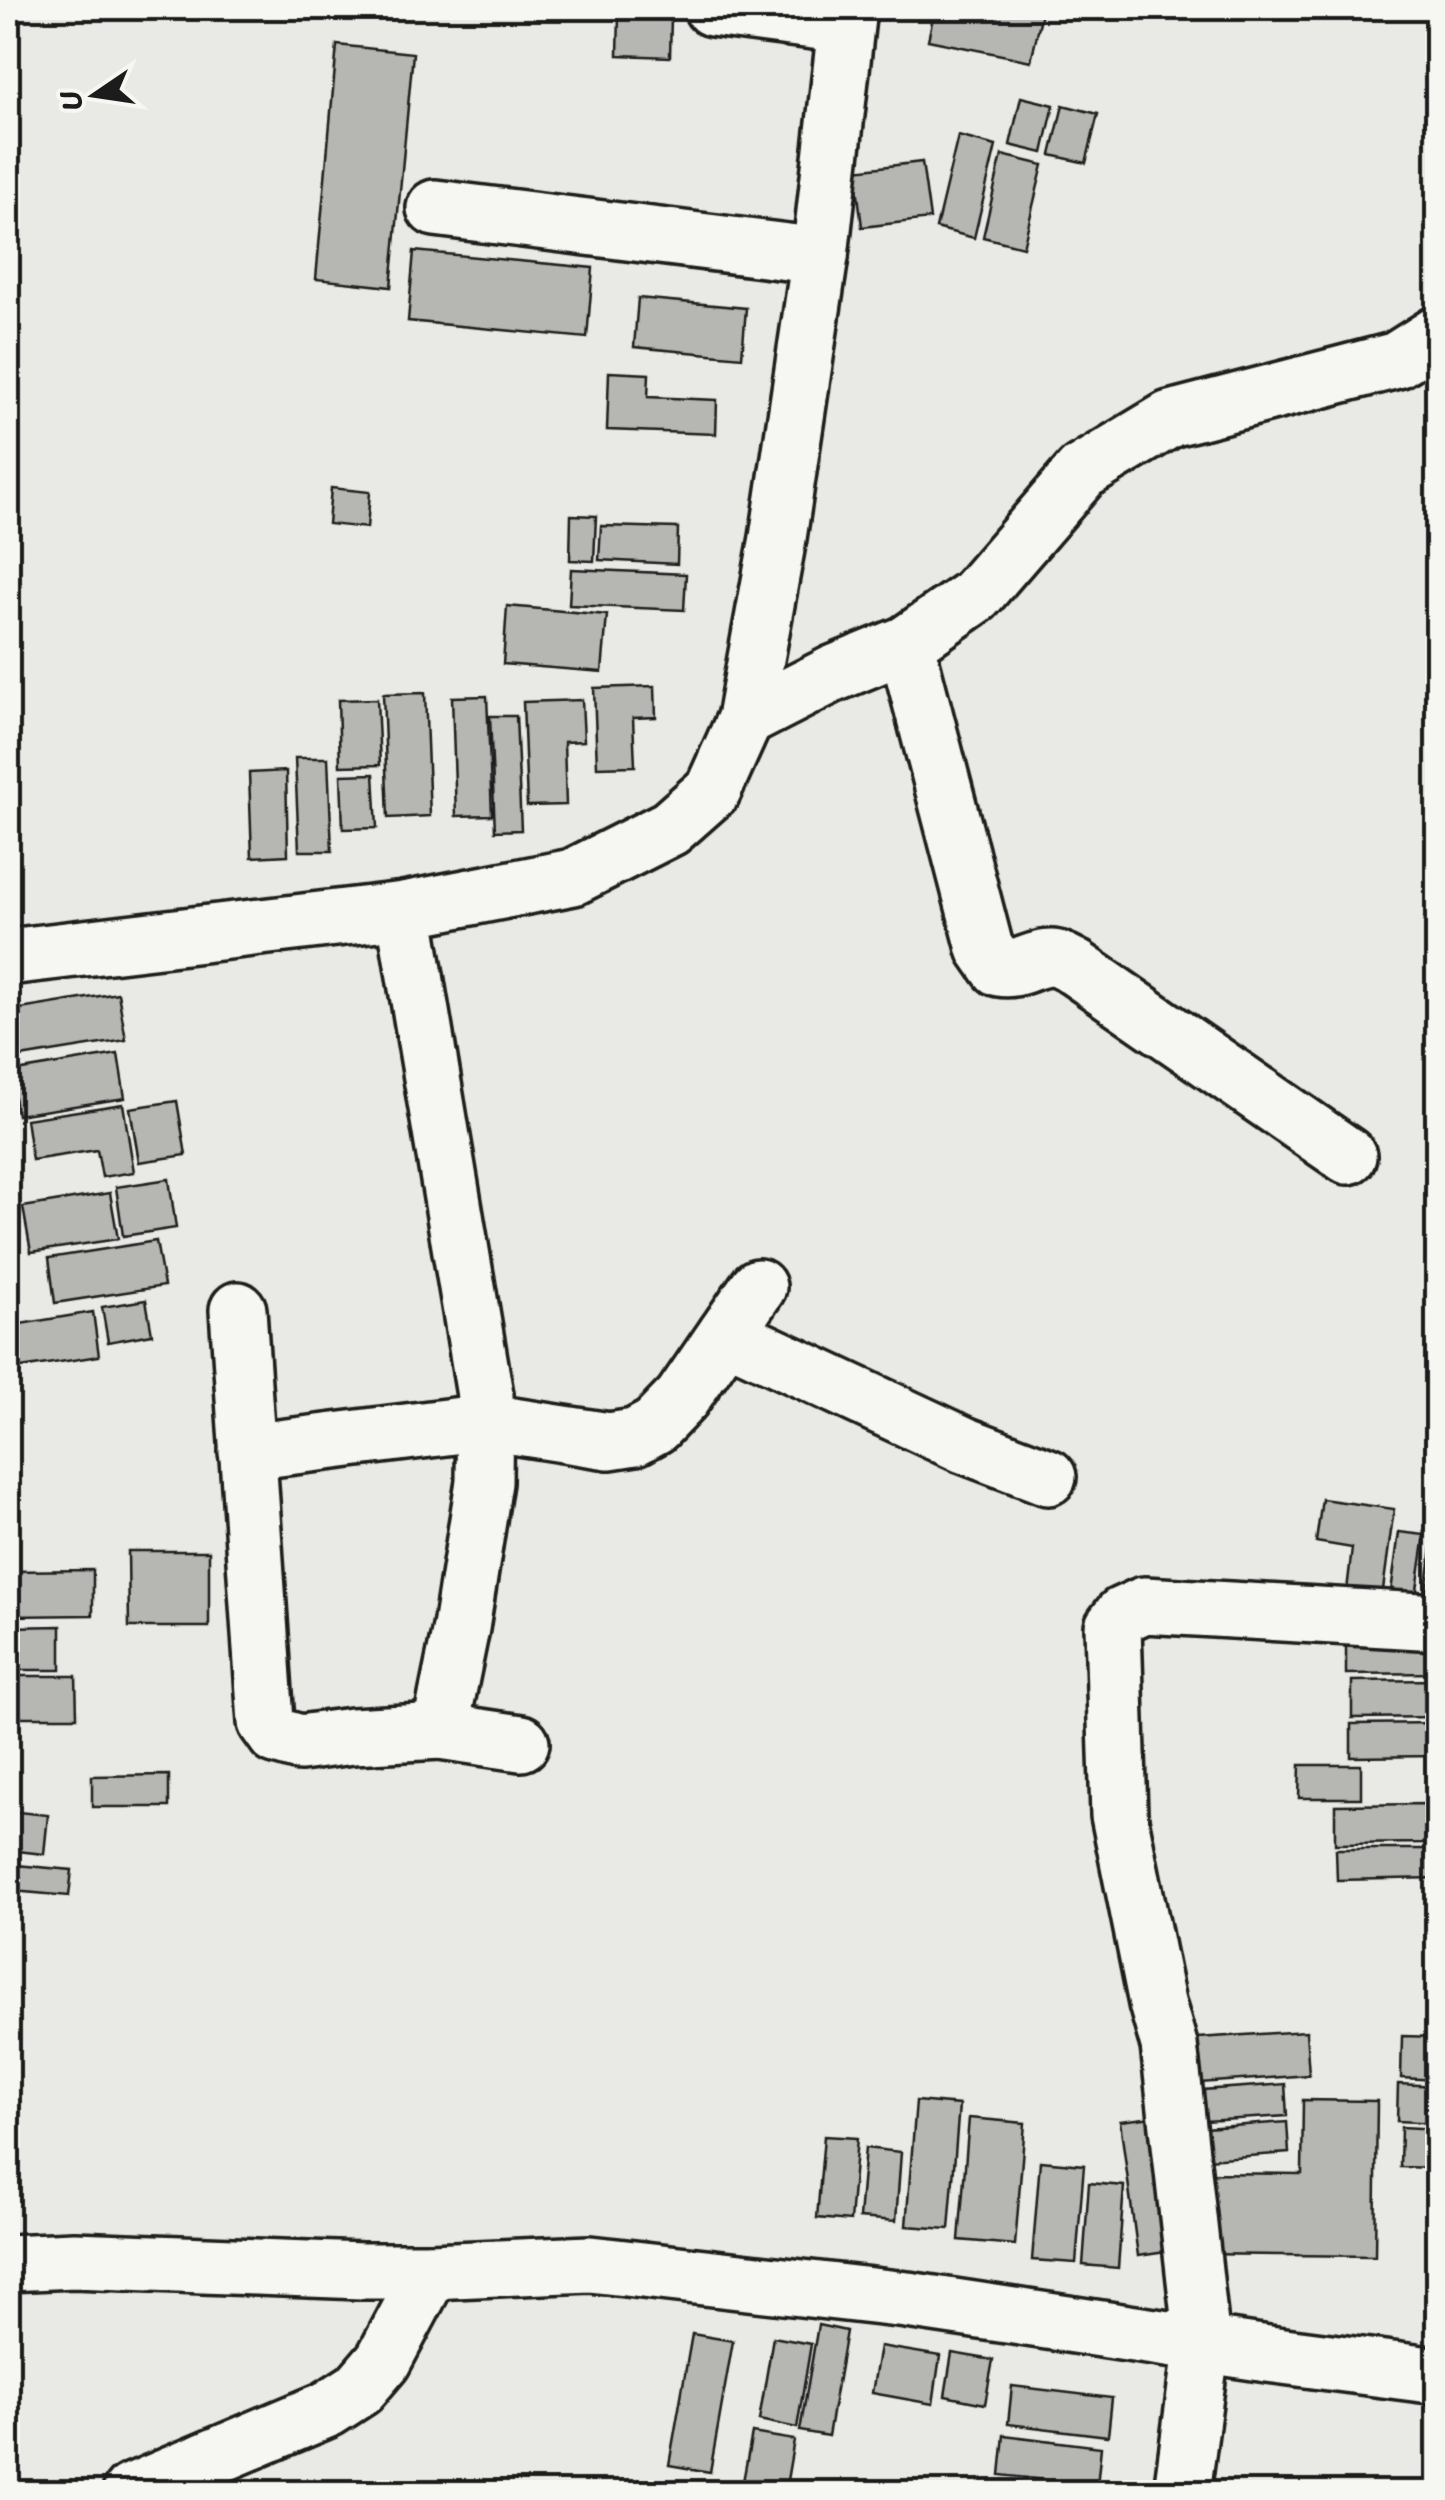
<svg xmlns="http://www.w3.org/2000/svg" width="1445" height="2500" font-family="Sriracha,sans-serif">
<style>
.building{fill:#b6b6b3;stroke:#1c1c1c;stroke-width:2.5}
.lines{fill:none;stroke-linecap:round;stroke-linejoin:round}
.minor-casing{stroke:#1c1c1c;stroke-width:62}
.minor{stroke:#f6f6f2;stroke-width:55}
</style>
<rect width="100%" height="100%" fill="#e9e9e5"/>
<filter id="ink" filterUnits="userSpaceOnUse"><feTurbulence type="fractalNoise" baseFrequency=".01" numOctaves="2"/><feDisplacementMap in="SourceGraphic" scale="20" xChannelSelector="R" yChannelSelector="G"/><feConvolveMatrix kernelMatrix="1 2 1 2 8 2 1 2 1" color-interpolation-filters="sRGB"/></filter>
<g filter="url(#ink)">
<!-- building -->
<g class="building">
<polygon points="935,8 1043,8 1031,61 928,40"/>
<polygon points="619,14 671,17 670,57 618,55"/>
<polygon points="337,45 413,53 391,287 316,279"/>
<polygon points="1021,97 1054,105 1043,153 1010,145"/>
<polygon points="1063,105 1098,114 1086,163 1051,155"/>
<polygon points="958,136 996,146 974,238 936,228"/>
<polygon points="1002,155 1043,165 1023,247 983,237"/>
<polygon points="922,162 930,219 862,227 855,170"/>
<polygon points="414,251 593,268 587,338 408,321"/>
<polygon points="638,298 746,308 742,357 634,347"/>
<polygon points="609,372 649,374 648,397 717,400 716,434 607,430"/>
<polygon points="331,488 370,492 367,528 328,524"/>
<polygon points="571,515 596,516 594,561 570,560"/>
<polygon points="601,526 678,528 677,564 599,560"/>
<polygon points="571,569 686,574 684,610 569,605"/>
<polygon points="507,606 607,615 602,672 503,664"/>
<polygon points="655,686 656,717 633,718 635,766 597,767 594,688"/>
<polygon points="425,693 430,816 388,818 383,694"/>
<polygon points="487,696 492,815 456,816 452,697"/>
<polygon points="377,699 380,765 340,766 338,700"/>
<polygon points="582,700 584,741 564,742 566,805 527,806 523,702"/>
<polygon points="490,716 516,716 521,830 495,831"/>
<polygon points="295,758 328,758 332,851 299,851"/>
<polygon points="286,771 288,855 252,857 249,773"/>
<polygon points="374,774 377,828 343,829 341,775"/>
<polygon points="118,993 126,1040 14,1058 8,1011"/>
<polygon points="118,1054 125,1098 17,1115 10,1072"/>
<polygon points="177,1101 186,1155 139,1162 130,1108"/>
<polygon points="123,1104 134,1172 102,1177 97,1150 32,1160 26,1119"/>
<polygon points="169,1179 176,1228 123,1236 116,1187"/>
<polygon points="110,1193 118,1239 31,1252 23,1207"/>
<polygon points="156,1241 164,1286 55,1303 49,1258"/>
<polygon points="146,1300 152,1334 108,1342 102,1307"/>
<polygon points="93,1312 99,1356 8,1370 8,1326"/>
<polygon points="1322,1499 1394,1509 1380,1612 1345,1607 1352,1548 1316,1542"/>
<polygon points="1399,1532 1425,1535 1414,1610 1389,1607"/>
<polygon points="1434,1534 1438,1535 1438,1607 1424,1605"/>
<polygon points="128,1551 209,1551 209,1627 129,1627"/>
<polygon points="93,1570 93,1615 8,1616 8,1571"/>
<polygon points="61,1626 61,1670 8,1670 8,1627"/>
<polygon points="1438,1633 1438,1673 1346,1674 1346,1634"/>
<polygon points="8,1676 76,1676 77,1717 8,1717"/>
<polygon points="1438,1680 1438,1717 1352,1718 1352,1681"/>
<polygon points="1438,1723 1438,1756 1351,1757 1351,1724"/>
<polygon points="1300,1765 1361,1765 1361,1798 1299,1798"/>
<polygon points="169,1775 169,1807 92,1807 92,1776"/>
<polygon points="1429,1804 1430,1843 1335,1844 1335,1805"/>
<polygon points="8,1811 48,1815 44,1854 8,1850"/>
<polygon points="1336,1849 1438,1849 1438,1878 1337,1880"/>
<polygon points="16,1865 72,1870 69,1896 13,1891"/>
<polygon points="1306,2031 1309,2075 1200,2083 1198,2038"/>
<polygon points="1402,2036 1438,2037 1438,2080 1401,2078"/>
<polygon points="1285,2084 1287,2116 1205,2121 1202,2090"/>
<polygon points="1398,2084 1438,2086 1438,2123 1397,2121"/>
<polygon points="1303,2100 1377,2101 1375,2256 1194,2254 1195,2173 1302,2174"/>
<polygon points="916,2101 959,2105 949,2229 906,2226"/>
<polygon points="1161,2116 1180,2250 1138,2256 1120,2121"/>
<polygon points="969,2118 1025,2123 1015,2245 959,2240"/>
<polygon points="1287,2122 1289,2153 1207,2159 1205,2128"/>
<polygon points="1401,2127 1438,2129 1438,2168 1400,2167"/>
<polygon points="824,2136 857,2138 850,2221 817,2218"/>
<polygon points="865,2148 901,2152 896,2221 859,2218"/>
<polygon points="1040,2161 1084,2165 1076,2263 1032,2260"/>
<polygon points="1089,2183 1124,2186 1118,2268 1083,2265"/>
<polygon points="818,2325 846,2331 828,2436 800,2431"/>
<polygon points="692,2334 733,2341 710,2472 669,2465"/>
<polygon points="773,2337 811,2344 797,2428 759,2420"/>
<polygon points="880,2346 940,2356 933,2404 872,2393"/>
<polygon points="952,2353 993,2360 985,2404 945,2396"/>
<polygon points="1012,2386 1112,2398 1108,2436 1008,2424"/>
<polygon points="752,2433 794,2440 785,2492 770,2492 742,2487"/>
<polygon points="1004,2435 1101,2447 1097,2486 1000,2475"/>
<polygon points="998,2481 1092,2492 996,2492"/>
</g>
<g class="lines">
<defs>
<g id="minor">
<polyline points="712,8 845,25"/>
<polyline points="435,208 820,256"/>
<path d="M906,644L985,948L999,968C1020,972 1031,958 1051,958C1059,958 1068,964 1076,968L1348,1156"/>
<polyline points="745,719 833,674 906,644 975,596 1082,472 1170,419 1397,360 1438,334"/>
<polyline points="404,910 485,1395 484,1482 461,1628 440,1731"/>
<polyline points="8,957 404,910 573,877 670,828 713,790 745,719 778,538 820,256 848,8"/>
<polyline points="238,1310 266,1722 276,1736 300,1743 352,1736 440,1731 521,1743"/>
<polyline points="726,1334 964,1445 1048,1477"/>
<polyline points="247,1452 486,1422 609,1441 635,1437 655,1426 682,1398 758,1287"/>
<polyline points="8,2263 74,2260 362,2271 431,2271 590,2264 907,2300 1268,2354 1438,2376"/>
<polyline points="131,2492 328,2409 359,2389 383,2361 431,2271"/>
<polyline points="1182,2492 1202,2343 1169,2045 1157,2003 1119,1815 1113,1627 1122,1615 1144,1605 1438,1622"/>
</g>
</defs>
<!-- minor casing -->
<use href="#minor" class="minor-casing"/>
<!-- minor -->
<use href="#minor" class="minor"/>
</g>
</g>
<!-- margin -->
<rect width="1445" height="2500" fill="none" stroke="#f6f6f2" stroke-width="40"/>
<rect x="20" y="20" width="1405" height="2460" fill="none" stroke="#1c1c1c" stroke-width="4" filter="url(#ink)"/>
<!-- north arrow -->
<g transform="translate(95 95) rotate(257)" stroke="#f6f6f2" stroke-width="8" paint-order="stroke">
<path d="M0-8L18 38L0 25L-18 38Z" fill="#1c1c1c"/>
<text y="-15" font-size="28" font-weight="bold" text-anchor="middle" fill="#1c1c1c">U</text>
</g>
</svg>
